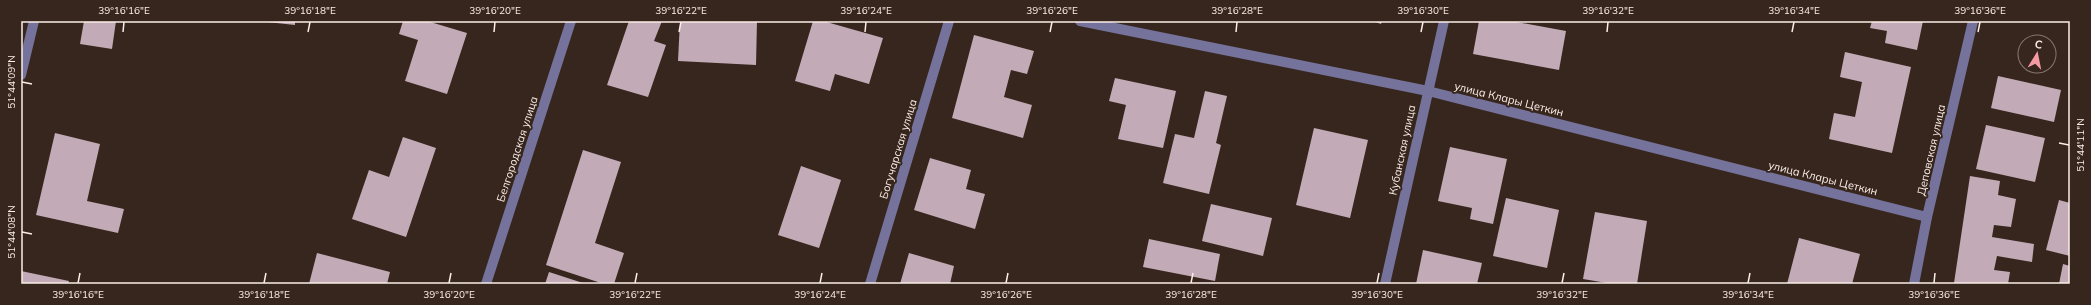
<svg xmlns="http://www.w3.org/2000/svg" width="2091" height="305" font-family="Mulish,sans-serif">
<style>
.building{fill:#c2abb7}
.lines{fill:none;stroke-linecap:round;stroke-linejoin:round}
.minor{stroke:#75739b;stroke-width:10}
.ticks{fill:none;stroke:#faeee8;stroke-width:1.5}
.labels{text-anchor:middle;stroke-width:4;stroke-linejoin:round;paint-order:stroke}
.street-label{font-size:11px;fill:#faeee8;stroke:#37261d}
.neatline{fill:none;stroke:#faeee8;stroke-width:1.5}
.ticks-label{font-size:10px;text-anchor:middle;fill:#faeee8}
</style>
<rect width="100%" height="100%" fill="#37261d"/>
<!-- building -->
<g class="building">
<polygon points="84,21 116,21 112,49 80,44"/>
<polygon points="258,21 295,21 295,25"/>
<polygon points="403,21 427,21 467,33 447,94 405,81 418,40 399,34"/>
<polygon points="629,21 662,21 654,41 666,45 648,97 607,85"/>
<polygon points="680,21 757,21 756,65 678,61"/>
<polygon points="813,21 823,21 883,38 869,84 835,74 830,91 795,81"/>
<polygon points="1373,21 1382,21 1381,24"/>
<polygon points="1479,21 1511,21 1566,31 1559,70 1473,54"/>
<polygon points="1872,21 1923,21 1917,50 1885,43 1887,31 1870,28"/>
<polygon points="974,35 1034,51 1027,74 1011,70 1004,97 1032,105 1023,138 952,118"/>
<polygon points="1845,52 1911,67 1892,153 1829,139 1834,113 1855,117 1862,82 1840,77"/>
<polygon points="1998,76 2061,90 2054,122 1991,108"/>
<polygon points="1115,78 1176,91 1163,148 1118,139 1126,105 1109,101"/>
<polygon points="1205,91 1227,96 1216,143 1221,145 1209,194 1163,183 1175,134 1194,138"/>
<polygon points="1986,125 2045,138 2035,182 1976,169"/>
<polygon points="1314,128 1368,140 1350,218 1296,205"/>
<polygon points="55,133 100,144 87,201 124,209 118,233 36,215"/>
<polygon points="403,137 436,148 406,237 352,219 369,170 389,177"/>
<polygon points="1450,147 1507,159 1493,224 1470,219 1472,208 1438,201"/>
<polygon points="583,150 621,162 595,243 624,253 614,284 604,284 546,265"/>
<polygon points="930,158 971,170 966,189 985,194 975,229 914,210"/>
<polygon points="801,166 841,180 819,248 778,235"/>
<polygon points="1970,176 2000,181 1998,195 2016,199 2011,227 1994,225 1992,237 2034,244 2032,262 1997,256 1994,270 2010,272 2008,284 1954,283"/>
<polygon points="1506,198 1559,210 1547,268 1493,256"/>
<polygon points="2059,200 2070,203 2070,256 2046,250"/>
<polygon points="1211,204 1272,218 1263,256 1202,241"/>
<polygon points="1595,212 1647,221 1637,284 1613,284 1583,279"/>
<polygon points="1799,238 1860,254 1852,284 1787,284"/>
<polygon points="1149,239 1220,254 1215,281 1143,267"/>
<polygon points="1423,250 1482,263 1477,284 1416,284"/>
<polygon points="317,253 390,272 387,284 309,284"/>
<polygon points="909,253 954,266 950,284 900,284"/>
<polygon points="2063,264 2070,266 2070,284 2059,284"/>
<polygon points="21,271 69,281 68,284 21,284"/>
<polygon points="549,272 586,284 545,284"/>
</g>
<g class="lines">
<!-- minor -->
<g class="minor">
<polyline points="1080,21 1428,91 1927,217"/>
<polyline points="21,75 34,21"/>
<polyline points="486,284 571,21"/>
<polyline points="870,284 949,21"/>
<polyline points="1385,284 1444,21"/>
<polyline points="1914,284 1927,217 1973,21"/>
</g>
</g>
<!-- ticks -->
<path class="ticks" d="M123,32L124,22M308,32L310,22M494,32L495,22M679,32L681,22M865,32L866,22M1050,32L1052,22M1236,32L1237,22M1421,32L1423,22M1607,32L1608,22M1792,32L1794,22M1978,32L1980,22M22,82L32,84M2059,143L2069,145M22,232L32,234M78,283L80,273M264,283L266,273M449,283L451,273M635,283L637,273M820,283L822,273M1006,283L1008,273M1191,283L1193,273M1377,283L1379,273M1562,283L1564,273M1748,283L1750,273M1934,283L1935,273"/>
<g class="labels">
<!-- street labels -->
<g class="street-label">
<text transform="translate(1509 99) rotate(14)" y="4">улица Клары Цеткин</text>
<text transform="translate(517 149) rotate(-72)" y="4">Белгородская улица</text>
<text transform="translate(898 149) rotate(-73)" y="4">Богучарская улица</text>
<text transform="translate(1402 150) rotate(-78)" y="4">Кубанская улица</text>
<text transform="translate(1931 150) rotate(-77)" y="4">Деповская улица</text>
<text transform="translate(1823 178) rotate(14)" y="4">улица Клары Цеткин</text>
</g>
</g>
<!-- border -->
<rect width="2091" height="305" fill="none" stroke="#37261d" stroke-width="44"/>
<!-- north arrow -->
<g transform="translate(2037 54) rotate(10)"><circle r="19" fill="#37261d" stroke="#85766e"/>
<path d="M0-3L7 15L0 10L-7 15Z" fill="#f49aa3"/>
<text y="-6" font-size="11" font-weight="bold" text-anchor="middle" fill="#faeee8">С</text>
</g>
<rect x="22" y="22" width="2047" height="261" class="neatline"/>
<g class="ticks-label">
<text x="124" y="14">39°16'16"E</text>
<text x="310" y="14">39°16'18"E</text>
<text x="495" y="14">39°16'20"E</text>
<text x="681" y="14">39°16'22"E</text>
<text x="866" y="14">39°16'24"E</text>
<text x="1052" y="14">39°16'26"E</text>
<text x="1237" y="14">39°16'28"E</text>
<text x="1423" y="14">39°16'30"E</text>
<text x="1608" y="14">39°16'32"E</text>
<text x="1794" y="14">39°16'34"E</text>
<text x="1980" y="14">39°16'36"E</text>
<text transform="translate(11 82) rotate(-90)" y="4">51°44'09"N</text>
<text transform="translate(2080 145) rotate(-90)" y="4">51°44'11"N</text>
<text transform="translate(11 232) rotate(-90)" y="4">51°44'08"N</text>
<text x="78" y="298">39°16'16"E</text>
<text x="264" y="298">39°16'18"E</text>
<text x="449" y="298">39°16'20"E</text>
<text x="635" y="298">39°16'22"E</text>
<text x="820" y="298">39°16'24"E</text>
<text x="1006" y="298">39°16'26"E</text>
<text x="1191" y="298">39°16'28"E</text>
<text x="1377" y="298">39°16'30"E</text>
<text x="1562" y="298">39°16'32"E</text>
<text x="1748" y="298">39°16'34"E</text>
<text x="1934" y="298">39°16'36"E</text>
</g>
</svg>
